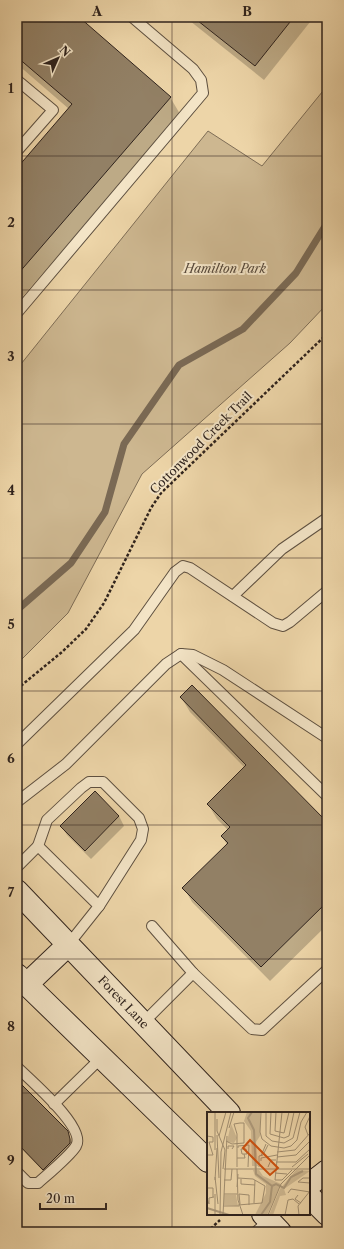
<svg xmlns="http://www.w3.org/2000/svg" width="344" height="1249" font-family="'Libre Caslon Text',serif">
<style>
.green{fill:#cdb790;stroke:#7e6d56}
.shadow{fill:#0003}
.lines{fill:none;stroke-linecap:round;stroke-linejoin:round}
.stream{stroke:#7a6954;stroke-width:7}
.building{fill:#928065;stroke:#2f231d}
.lane-casing{stroke:#5e5040;stroke-width:12}
.secondary-casing{stroke:#2f231d;stroke-width:24}
.path{stroke:#2f231d;stroke-width:2.5;stroke-dasharray:3 2;stroke-linecap:butt}
.lane{stroke:#f3e4c6;stroke-width:10}
.secondary{stroke:#f3e4c6;stroke-width:22}
.grid{fill:none;stroke:#2f231d;stroke-width:1;stroke-opacity:0.55}
.labels{text-anchor:middle;stroke-width:4;stroke-linejoin:round;paint-order:stroke}
.park-label{font-size:12px;font-style:italic;fill:#56483a;stroke:#f3e4c6}
.street-label{font-size:12px;fill:#2f231d;stroke:#f3e4c6}
.inset-river{fill:none;stroke:#ac9879;stroke-width:2}
.inset-road{fill:none;stroke:#a18e70;stroke-width:1}
.view{fill:#cc510f;fill-opacity:0.15;stroke:#cc510f;stroke-width:2}
.inset-edge{fill:none;stroke:#2f231d;stroke-width:2}
.neatline{fill:none;stroke:#2f231d;stroke-width:1.5}
.grid-label{font-size:13px;text-anchor:middle;font-weight:bold;fill:#2f231d}
</style>
<rect width="100%" height="100%" fill="#edd5a8"/>
<filter id="stains"><feTurbulence type="fractalNoise" baseFrequency=".005" numOctaves="4"/><feColorMatrix values="0 0 0 0 .2 0 0 0 0 .09 0 0 0 0 .02 0 0 0 .5 -.17"/></filter>
<radialGradient id="worn" r=".72"><stop offset=".6" stop-color="#630" stop-opacity="0"/><stop offset="1" stop-color="#630" stop-opacity=".3"/></radialGradient>
<!-- green -->
<polygon class="green" points="327,86 327,304 290,343 142,474 68,613 17,664 17,369 208,131 262,166"/>
<!-- shadow -->
<g class="shadow">
<polygon points="17,17 77,17 170,97 180,114 17,303 17,170 69,109 17,64"/>
<polygon points="185,17 314,17 264,80"/>
<polygon points="181,697 327,823 327,925 270,981 192,902 184,888 227,845 222,836 228,830 217,819 208,804 245,768 190,712"/>
<polygon points="119,816 124,826 91,859 67,835 61,826"/>
<polygon points="17,1082 67,1132 73,1144 46,1174 17,1144"/>
</g>
<g class="lines">
<!-- stream -->
<polyline class="stream" points="17,610 71,563 105,512 124,444 179,365 243,329 296,273 327,223"/>
</g>
<!-- building -->
<g class="building">
<polygon points="17,17 79,17 171,97 17,275 17,168 72,104 17,57"/>
<polygon points="193,17 294,17 255,66"/>
<polygon points="192,685 327,822 327,902 261,967 182,888 228,843 221,836 230,827 207,804 246,765 180,697"/>
<polygon points="95,791 119,816 85,851 60,826"/>
<polygon points="17,1080 68,1131 70,1139 70,1143 43,1170 17,1143"/>
</g>
<g class="lines">
<defs>
<g id="lane">
<polyline points="17,80 53,110 17,151"/>
<polyline points="17,313 203,93 201,80 193,69 132,17"/>
<polyline points="233,596 282,549 327,518"/>
<polyline points="181,654 327,796"/>
<polyline points="17,744 134,630 175,572 183,566 190,568 273,623 283,626 290,622 327,591"/>
<polyline points="17,802 66,764 166,664 181,654 193,655 223,670 327,738"/>
<polyline points="38,846 47,820 81,788 89,782 103,782 139,818 143,829 141,840 99,906"/>
<polyline points="17,867 38,846 99,906 68,945"/>
<polyline points="152,926 193,973"/>
<polyline points="143,1023 193,973 252,1029 262,1030 327,970"/>
<path d="M17,1067C30,1080 87,1128 76,1146C71,1155 47,1175 38,1183H28L17,1172"/>
<polyline points="54,1104 101,1058"/>
<polyline points="256,1232 269,1220"/>
</g>
<g id="secondary">
<path id="s1" d="M17,891L229,1113"/>
<polyline points="17,975 208,1161"/>
<polyline points="26,985 68,945"/>
<polyline points="309,1185 327,1171"/>
<polyline points="309,1196 327,1214"/>
<polyline points="263,1214 280,1232"/>
</g>
</defs>
<!-- lane casing -->
<use href="#lane" class="lane-casing"/>
<!-- secondary casing -->
<use href="#secondary" class="secondary-casing"/>
<!-- path -->
<g class="path">
<polyline points="17,689 62,652 86,629 104,603 151,508 161,493 327,334"/>
<polyline points="207,1232 220,1220"/>
</g>
<!-- lane -->
<use href="#lane" class="lane"/>
<!-- secondary -->
<use href="#secondary" class="secondary"/>
</g>
<!-- grid -->
<path class="grid" d="M172,17V1232M17,156H327M17,290H327M17,424H327M17,558H327M17,691H327M17,825H327M17,959H327M17,1093H327"/>
<g class="labels">
<!-- park labels -->
<g class="park-label">
<text x="225" y="273">Hamilton Park</text>
</g>
<!-- street labels -->
<g class="street-label">
<text transform="translate(201 443) rotate(-45)" y="4">Cottonwood Creek Trail</text>
<text dy="4" stroke="none"><textPath href="#s1" startOffset="154">Forest Lane</textPath></text>
</g>
</g>
<!-- overview -->
<g transform="translate(207 1112)">
<rect width="103" height="103" fill="#edd5a8"/>
<path d="M40,0H53V24L49,30L51,54H45L44,19L37,9ZM24,12L30,26L27,31L20,30ZM46,58H52L56,64L74,72L60,103H48L59,81V72L48,64ZM89,58L103,59L77,77L79,83L73,84L66,103H62L73,77ZM17,83H29L31,94L17,93Z" fill="#cdb790"/>
<path class="inset-river" d="M45,0L41,6L47,18L49,62L65,74L63,90L54,103M65,74L69,72L77,76L84,65L96,59M0,96L22,103"/>
<path class="inset-road" d="M8,0V38M54,0L53,20L55,27L64,34L77,36L84,34L90,28L94,10L100,0M59,0V24L65,29L77,31L86,26L93,0M64,0L63,22L77,26L82,24L87,0M69,0L68,19L77,21L82,0M75,0L68,68H75L85,58M10,7V19L18,38L16,57M22,16L27,0M10,23L12,66M101,23L98,15L103,4M0,24L6,25V30H2L6,43H0M12,24L19,0M19,29L25,32L37,31V11H33M31,36V34L42,33L41,55M21,37V34H27L25,37M34,37H39L40,42H35ZM70,40L88,38L103,21M54,44L59,32M70,45L89,43L103,29M30,46H38L37,42M54,49V46L70,43M69,50H89L103,37M30,55V22L27,12L33,11M52,55V44L56,43L61,33M61,55L64,48H69M85,55L101,42M17,57H103M30,57L31,88L36,103M68,61L80,62M8,65L11,92M31,66L46,67L58,74L55,91L31,93M103,66H96L91,70L103,71M34,67V72L48,73M8,68L10,36M17,68H24L25,57M30,75L31,62M0,76H6V85M81,81L84,77L103,80M17,82H30M91,83L88,87L94,91M0,86L2,92V86L7,85M47,91L48,68M33,92L32,82L42,83V93M16,94H32M8,103V82M13,103L14,40L24,0M16,103L20,24M61,103L74,72L103,43M78,103L81,88L86,87L92,92M92,103L91,94L103,79"/>
<path class="view" d="M43,28L71,56L63,63L36,36Z"/>
<rect width="103" height="103" class="inset-edge"/>
</g>
<!-- margin -->
<rect width="344" height="1249" fill="none" stroke="#edd5a8" stroke-width="44"/>
<!-- north arrow -->
<g transform="translate(58 58) rotate(45)" stroke="#f3e4c6" stroke-width="3" paint-order="stroke">
<path d="M0-3L7 15L0 10L-7 15Z" fill="#2f231d"/>
<text y="-6" font-size="11" font-weight="bold" text-anchor="middle" fill="#2f231d">N</text>
</g>
<!-- scale -->
<path d="M40 1203v6h66v-6" fill="none" stroke="#2f231d" stroke-width="2"/>
<text x="46" y="1203" font-size="12" fill="#2f231d" stroke="#f3e4c6" stroke-width="3" paint-order="stroke">20 m</text>
<rect x="22" y="22" width="300" height="1205" class="neatline"/>
<g class="grid-label">
<text x="97" y="16">A</text>
<text x="247" y="16">B</text>
<text x="11" y="93">1</text>
<text x="11" y="227">2</text>
<text x="11" y="361">3</text>
<text x="11" y="495">4</text>
<text x="11" y="629">5</text>
<text x="11" y="763">6</text>
<text x="11" y="897">7</text>
<text x="11" y="1031">8</text>
<text x="11" y="1165">9</text>
</g>
<rect width="100%" height="100%" filter="url(#stains)"/>
<rect width="100%" height="100%" fill="url(#worn)"/>
</svg>
